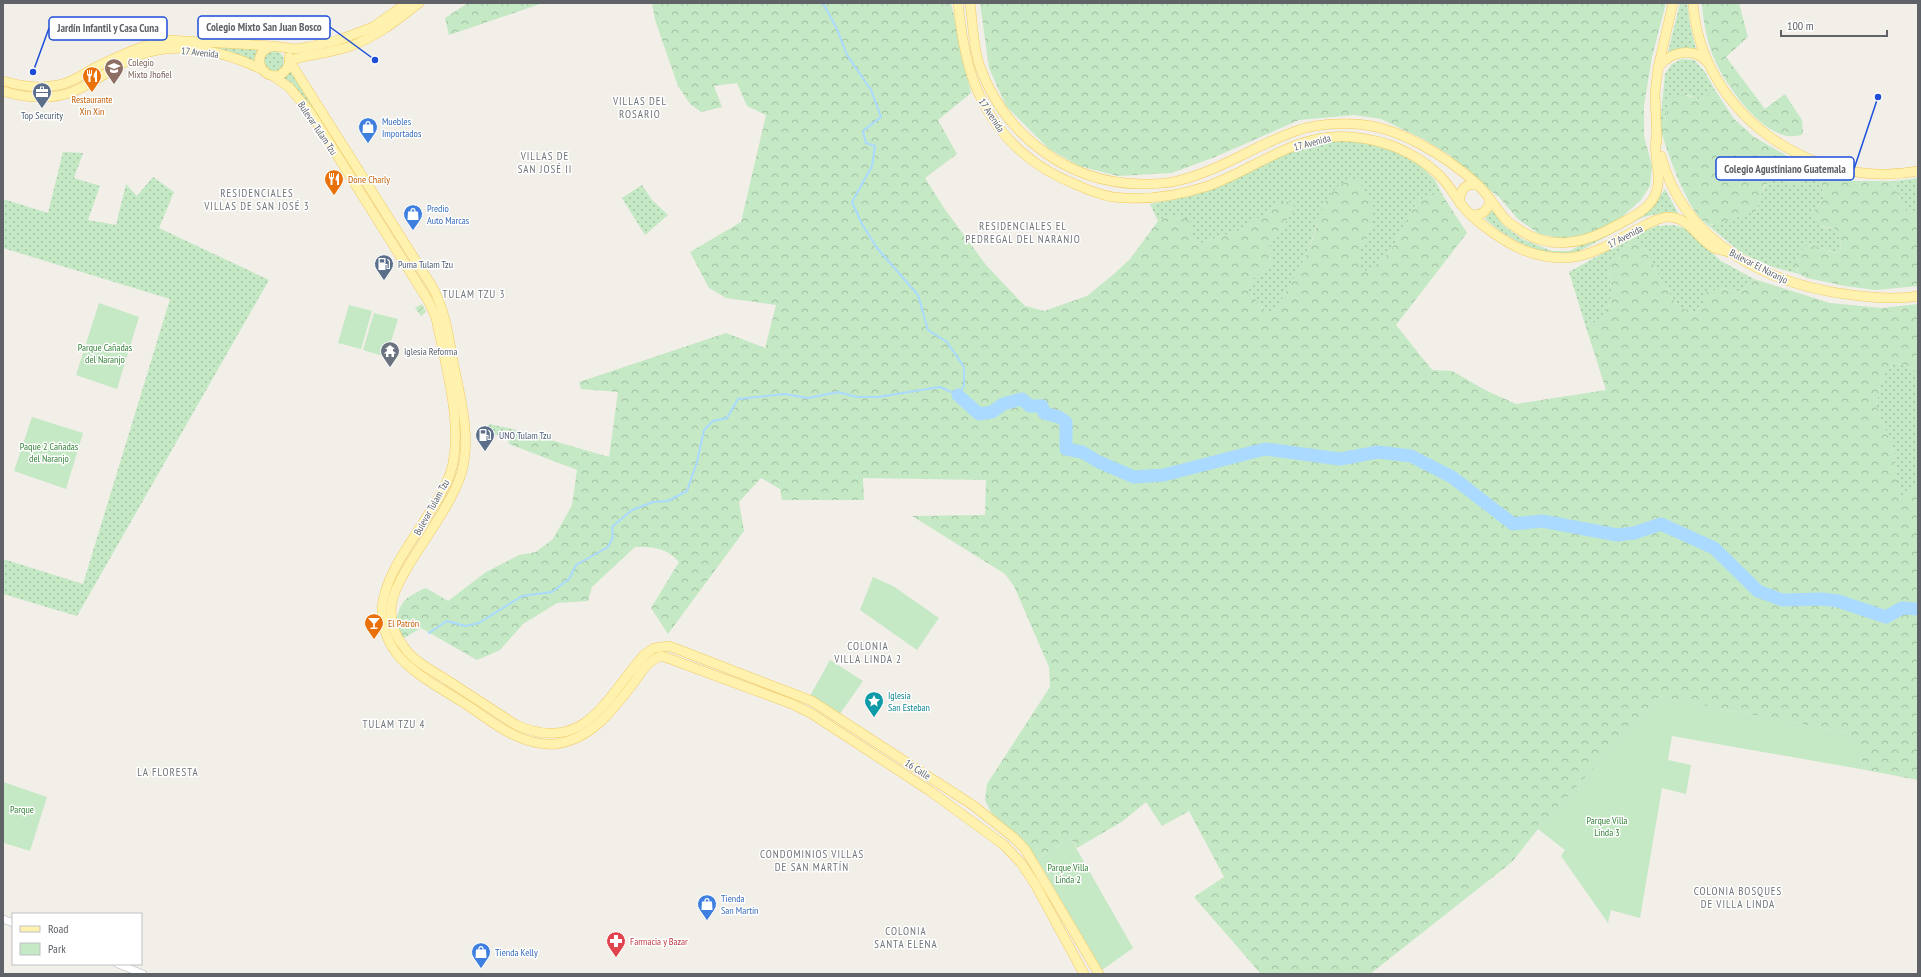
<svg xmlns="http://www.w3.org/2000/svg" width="1921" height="977" font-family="'PT Sans Narrow',sans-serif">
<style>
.grass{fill:url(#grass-dots)}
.forest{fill:url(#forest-crowns)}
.park{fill:#c5e8c5}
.garden{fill:url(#garden-furrows)}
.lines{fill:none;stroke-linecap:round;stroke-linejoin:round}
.stream{stroke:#aadaff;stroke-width:2}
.river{stroke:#aadaff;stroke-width:13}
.minor-casing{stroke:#b5b8bc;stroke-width:8}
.major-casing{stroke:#f2c960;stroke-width:10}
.minor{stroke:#fff;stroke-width:7}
.major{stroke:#fff2af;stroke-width:9}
.labels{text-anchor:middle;stroke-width:3;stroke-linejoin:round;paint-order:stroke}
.street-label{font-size:10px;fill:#5f6368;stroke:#fff}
.education-label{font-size:10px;fill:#785e54;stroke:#fff;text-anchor:start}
.food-label{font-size:10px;fill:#c56008;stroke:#fff;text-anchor:start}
.service-label{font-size:10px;fill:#4e5e75;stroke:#fff;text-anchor:start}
.shop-label{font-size:10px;fill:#366cbe;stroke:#fff;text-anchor:start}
.park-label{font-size:10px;fill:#348238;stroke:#fff}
.worship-label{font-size:10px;fill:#5b616d;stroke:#fff;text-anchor:start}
.culture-label{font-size:10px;fill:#0d838f;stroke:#fff;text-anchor:start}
.health-label{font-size:10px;fill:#be3a42;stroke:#fff;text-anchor:start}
.neighbourhood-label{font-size:11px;letter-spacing:1px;fill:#70757a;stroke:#fff}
.leader{fill:none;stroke:#1d4ed8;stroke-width:1.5}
.callout-dot{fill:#1d4ed8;stroke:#fff;stroke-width:1.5}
.callout{fill:#fff;stroke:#1d4ed8;stroke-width:1.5}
.callout-label{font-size:11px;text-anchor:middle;font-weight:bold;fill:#5f6368}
</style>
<defs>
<pattern id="grass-dots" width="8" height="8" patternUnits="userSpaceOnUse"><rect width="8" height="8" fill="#c5e8c5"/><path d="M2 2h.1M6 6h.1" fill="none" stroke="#a3c0a4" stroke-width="1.8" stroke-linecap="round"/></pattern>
<pattern id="forest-crowns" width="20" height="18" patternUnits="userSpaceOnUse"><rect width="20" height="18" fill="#c5e8c5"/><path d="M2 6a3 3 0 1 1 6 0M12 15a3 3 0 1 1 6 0" fill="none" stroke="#a3c0a4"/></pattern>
<pattern id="garden-furrows" width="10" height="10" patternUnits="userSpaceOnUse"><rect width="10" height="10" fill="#c5e8c5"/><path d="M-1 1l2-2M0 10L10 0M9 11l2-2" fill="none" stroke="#a3c0a4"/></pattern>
</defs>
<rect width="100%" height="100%" fill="#f1efe8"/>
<!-- grass -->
<g class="grass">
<polygon points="1680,3 1687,3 1690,25 1696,49 1682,48 1668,52"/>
<polygon points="208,46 263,49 258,64"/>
<circle cx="274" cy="61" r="10"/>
<polygon points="1682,59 1694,60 1705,72 1715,90 1701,100 1688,95 1668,101 1665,122 1660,127 1665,74 1672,64"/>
<polygon points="290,67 322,117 320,118 279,77"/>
<polygon points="1352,139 1386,146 1418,163 1435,180 1443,196 1430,193 1416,203 1390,252 1377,264 1360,275 1360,250 1373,224 1318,221 1308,251 1296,275 1276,309 1267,313 1247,289 1255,276 1271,266 1270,245 1295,208 1280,202 1246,228 1201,243 1192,241 1170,214 1158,221 1150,204 1186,197 1312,142"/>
<polygon points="63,152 83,153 74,178 100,186 88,220 116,225 126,184 137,196 153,177 174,192 159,228 269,280 77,616 3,594 3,559 83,584 170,299 3,248 3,199 48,213"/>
<path d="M1808,168L1819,172L1824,197L1813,213L1823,227L1834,228C1840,237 1842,243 1840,254L1809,244L1802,251L1796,270L1799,274L1773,267L1743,254L1704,222L1711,225L1756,211C1763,192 1764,169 1789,184L1810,172Z"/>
<path d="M1918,178V210L1909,214C1900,204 1897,194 1894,181Z"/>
<polygon points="642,185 652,200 668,215 645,235 622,198"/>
<polygon points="1665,189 1678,213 1657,214 1643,217 1572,255 1552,256 1520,243 1500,231 1485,219 1492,210 1503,225 1522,239 1552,251 1570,251 1654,204"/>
<path d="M1673,225L1685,228L1721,261L1754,279L1741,292L1723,288L1704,302L1696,313L1677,306L1658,274L1643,243L1608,269C1612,294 1615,301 1598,322L1585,324L1569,272L1639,233L1657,226Z"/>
<polygon points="1895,362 1912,368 1918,374 1918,482 1901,503 1894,452 1876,405 1883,376"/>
<polygon points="489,424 513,429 509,444 505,433 498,435 487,434 485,430 487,430"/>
</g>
<!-- forest -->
<g class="forest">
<polygon points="468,3 543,3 449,35 445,18"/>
<path d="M652,3H951L971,93L938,120L957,154L925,178L944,208L986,265L1025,306L1044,311L1087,296L1115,273L1130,259L1158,221L1170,214L1190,220L1192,241L1201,243L1246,228L1280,202H1291L1295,208L1270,245L1271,266L1255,276L1247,289L1267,313L1276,309C1287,290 1298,272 1307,253C1322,223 1318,185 1359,178L1371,203L1373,224L1360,250V274L1377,264L1390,252L1416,203L1430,193L1443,196L1467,233L1396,325L1432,370L1452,371L1485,390L1516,404L1606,390L1585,324L1598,322C1615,301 1612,294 1608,269L1618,252L1633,240L1643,243L1658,274L1677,306L1696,313L1704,302L1706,292L1723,288L1741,292L1754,279L1830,303L1882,308L1918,304V374L1912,368L1895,362L1883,376L1876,405L1894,452L1901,502L1918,482V780L1866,770L1849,733L1659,697L1538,829L1512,862L1370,974H1261L1194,897L1224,877L1189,811L1162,826L1146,802L1123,821L1077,848L1071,839L1037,859L996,823L985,800L987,784L1050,687L1049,667L1014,586L1005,574L912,516L985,515L986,480L863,478L864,500H782L780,489L761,478L739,502L744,531L668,634L651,608L679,562C665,547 654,547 635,547L592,587L588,601L557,603L523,624L500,650L477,660L421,628L404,638L395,626C400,602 403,598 426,588L448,601L486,572L519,555L536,552L553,539L572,505L577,470L509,444L513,429L609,457L618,392L581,389L579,382L726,333L765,348L776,305L726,298L709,288L690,252L741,222L766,115L747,106L737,83L714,86L722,107L701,112L690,104L678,86L655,20Z"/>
<polygon points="980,3 1666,3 1652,57 1644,105 1644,136 1652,166 1650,186 1640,201 1615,223 1592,237 1564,239 1539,234 1518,219 1499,197 1463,170 1451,156 1423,139 1381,119 1354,115 1299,120 1215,157 1172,173 1118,176 1079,166 1049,149 1006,106 989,68"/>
<path d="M1702,3H1739L1748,37L1726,57L1765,109L1785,94L1802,120L1803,134C1769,149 1724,84 1713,56C1707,40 1703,21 1702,3Z"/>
<path d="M1715,90L1734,119L1754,137L1808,168L1810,172L1804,182L1789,184L1779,178L1772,179L1764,186L1756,211C1749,214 1715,226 1709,224C1690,220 1665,146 1660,127L1665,122L1668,101C1678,92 1690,96 1701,100Z"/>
<path d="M1819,172L1856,181H1894C1897,195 1900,204 1909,214L1918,210V286L1876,290L1845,286L1807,278L1799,274L1793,262L1804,247L1809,244L1839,254C1843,244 1840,237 1834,228C1822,227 1817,225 1813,213L1824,197Z"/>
</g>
<!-- park -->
<g class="park">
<polygon points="99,303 139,317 117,389 76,375"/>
<polygon points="349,305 372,311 361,349 338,343"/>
<polygon points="374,313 398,319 386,357 363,350"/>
<polygon points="32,417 83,433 66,489 14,471"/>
<polygon points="873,577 893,586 939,618 917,650 860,610"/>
<polygon points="830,660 863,681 839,715 810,696"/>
<polygon points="1659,697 1849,733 1866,770 1672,736 1668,760 1691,765 1686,794 1662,788 1640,918 1611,910 1608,923 1561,856 1565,850 1538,829"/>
<polygon points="3,782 47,797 30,851 4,843 3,846"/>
<polygon points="1071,839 1133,948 1102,970 1037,859"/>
</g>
<!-- garden -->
<polygon class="garden" points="422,304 426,312 421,316 415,308"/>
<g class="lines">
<!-- stream -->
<polyline class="stream" points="429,633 447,621 465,626 479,623 522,596 552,592 569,579 576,565 608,547 613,537 612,527 632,510 653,502 668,501 687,491 697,462 704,430 713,421 727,418 738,399 785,394 808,398 838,392 857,397 878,397 940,387 958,395 964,385 964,367 947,342 928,330 918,295 877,248 862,224 852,202 872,166 875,146 866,143 863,131 881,117 871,90 847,55 837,29 823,3"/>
<!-- river -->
<polyline class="river" points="958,395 979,414 992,412 1003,404 1022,399 1030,406 1042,406 1044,413 1059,417 1066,422 1066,449 1082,452 1099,462 1134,477 1164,475 1265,449 1340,459 1378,452 1411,456 1452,477 1513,524 1542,521 1617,535 1634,533 1661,524 1714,548 1758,591 1782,600 1822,599 1838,601 1886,617 1902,608 1918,609"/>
<defs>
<g id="minor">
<polyline points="3,919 13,923"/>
<polyline points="118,964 143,974"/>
</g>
<g id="major">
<path d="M958,3C961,34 966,68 980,96C1000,139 1034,168 1077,185C1088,190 1101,195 1113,197C1146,201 1177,196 1208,186C1256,169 1298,131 1352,137C1385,140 1414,152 1438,174C1449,184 1455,197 1465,209C1477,223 1506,243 1523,250C1572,268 1594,253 1636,230C1646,225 1656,218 1667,217C1689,216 1697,239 1714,248C1718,250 1724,250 1728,252"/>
<path d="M970,3C973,24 973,47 980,67C1005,135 1067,183 1141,184C1153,184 1165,184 1177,181C1220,171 1255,145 1296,131C1314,124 1336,123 1355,124C1398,126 1446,156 1477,184C1489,195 1496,209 1506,220C1510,224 1516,227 1521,231C1550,249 1579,245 1608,230C1633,216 1662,208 1658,173C1657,160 1654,149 1656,137"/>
<path d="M1693,3C1701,113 1811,191 1918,171"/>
<path d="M272,46C244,56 269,88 285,71C289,67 290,62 289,57"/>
<path d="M290,60C309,55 329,53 348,47C375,38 397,20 419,3"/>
<path d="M290,62L433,288C446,313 449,339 454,366C461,401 471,436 462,471C454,500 426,537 410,563C402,577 391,594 391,611C391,624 396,637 404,647C414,662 433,671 447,680C470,695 493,710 516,725C585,755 605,699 644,655L654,648L669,646L812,701L974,806L1013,837L1025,849L1099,974"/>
<path d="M1659,66C1671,52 1693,46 1707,62"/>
<path d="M273,76L289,87L310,112L429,302L436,318C445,363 465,431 450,474C435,516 384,566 382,609C382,626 387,641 397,654C411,673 449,693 470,707C485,717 500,729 516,736C529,742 543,745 556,744C593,739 614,708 635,681C642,671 649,659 662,656L792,704L812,714L930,791L1004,845L1021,863L1035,884L1084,974"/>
<path d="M3,81C20,86 40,89 58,85C72,83 83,74 96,67C119,56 142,45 168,40L272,46L296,49L309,47L339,40L373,27L407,3"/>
<path d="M3,91C24,98 51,100 72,92C98,82 119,61 146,53C184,42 226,52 261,69"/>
<polyline points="1657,142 1655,93 1658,68 1673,3"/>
<path d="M1661,156C1684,243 1768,285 1852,295C1874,298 1896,300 1918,296"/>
<path d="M1460,203C1459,191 1465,182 1478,185"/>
<path d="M1470,214C1482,217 1489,210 1490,199"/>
</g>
</defs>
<!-- minor casing -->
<use href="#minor" class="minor-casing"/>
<!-- major casing -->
<use href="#major" class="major-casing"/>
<!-- minor -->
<use href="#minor" class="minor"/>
<!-- major -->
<use href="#major" class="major"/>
</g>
<!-- icons -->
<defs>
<symbol id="school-pin" viewBox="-11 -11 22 30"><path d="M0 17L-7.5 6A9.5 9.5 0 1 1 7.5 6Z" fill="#8d6e63" stroke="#fff"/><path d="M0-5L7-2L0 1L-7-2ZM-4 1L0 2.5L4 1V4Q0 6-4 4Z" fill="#fff"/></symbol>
<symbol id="restaurant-pin" viewBox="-11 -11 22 30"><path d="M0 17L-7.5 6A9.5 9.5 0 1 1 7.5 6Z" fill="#e8710a" stroke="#fff"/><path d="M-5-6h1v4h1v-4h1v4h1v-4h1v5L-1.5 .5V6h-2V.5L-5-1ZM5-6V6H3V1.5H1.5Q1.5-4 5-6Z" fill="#fff"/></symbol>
<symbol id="office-pin" viewBox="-11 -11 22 30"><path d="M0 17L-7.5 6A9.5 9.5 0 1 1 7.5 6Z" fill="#5c6f8a" stroke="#fff"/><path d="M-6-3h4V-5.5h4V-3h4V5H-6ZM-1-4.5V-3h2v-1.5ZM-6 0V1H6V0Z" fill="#fff"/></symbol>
<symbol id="shop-pin" viewBox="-11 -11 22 30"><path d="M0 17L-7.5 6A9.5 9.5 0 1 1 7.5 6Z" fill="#3f7fe0" stroke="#fff"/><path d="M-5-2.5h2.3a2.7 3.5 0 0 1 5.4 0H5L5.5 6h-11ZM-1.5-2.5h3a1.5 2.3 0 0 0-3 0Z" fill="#fff"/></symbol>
<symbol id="fuel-pin" viewBox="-11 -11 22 30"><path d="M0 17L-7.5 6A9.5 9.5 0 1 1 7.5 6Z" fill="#5c6f8a" stroke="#fff"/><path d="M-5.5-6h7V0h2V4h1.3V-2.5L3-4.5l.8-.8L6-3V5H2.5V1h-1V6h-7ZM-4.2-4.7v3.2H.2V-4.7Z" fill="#fff"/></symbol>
<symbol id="temple-pin" viewBox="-11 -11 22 30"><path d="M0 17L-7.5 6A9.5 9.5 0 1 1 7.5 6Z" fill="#6b7280" stroke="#fff"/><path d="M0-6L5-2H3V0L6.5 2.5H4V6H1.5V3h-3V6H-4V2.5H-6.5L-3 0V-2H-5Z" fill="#fff"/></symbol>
<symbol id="bar-pin" viewBox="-11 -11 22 30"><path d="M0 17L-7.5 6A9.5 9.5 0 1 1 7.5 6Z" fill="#e8710a" stroke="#fff"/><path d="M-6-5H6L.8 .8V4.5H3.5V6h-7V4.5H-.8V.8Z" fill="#fff"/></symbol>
<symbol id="sight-pin" viewBox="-11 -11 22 30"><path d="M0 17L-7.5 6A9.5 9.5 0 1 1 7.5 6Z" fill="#0f9aa8" stroke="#fff"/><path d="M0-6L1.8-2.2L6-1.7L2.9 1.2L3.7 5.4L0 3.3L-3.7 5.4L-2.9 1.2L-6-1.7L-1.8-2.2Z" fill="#fff"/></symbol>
<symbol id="pharmacy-pin" viewBox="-11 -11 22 30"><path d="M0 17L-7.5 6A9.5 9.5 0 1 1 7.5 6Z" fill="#e0444e" stroke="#fff"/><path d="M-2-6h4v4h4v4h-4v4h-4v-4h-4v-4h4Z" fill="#fff"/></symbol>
</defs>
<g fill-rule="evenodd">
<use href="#school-pin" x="103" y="57" width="22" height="30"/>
<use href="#restaurant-pin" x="81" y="65" width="22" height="30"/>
<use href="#office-pin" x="31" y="81" width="22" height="30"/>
<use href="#shop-pin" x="357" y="116" width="22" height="30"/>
<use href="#restaurant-pin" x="323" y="168" width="22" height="30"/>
<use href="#shop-pin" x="402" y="203" width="22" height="30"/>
<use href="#fuel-pin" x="373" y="253" width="22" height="30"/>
<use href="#temple-pin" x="379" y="340" width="22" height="30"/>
<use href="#fuel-pin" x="474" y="424" width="22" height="30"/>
<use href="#bar-pin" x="363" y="612" width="22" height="30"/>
<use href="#sight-pin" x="863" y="690" width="22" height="30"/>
<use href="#shop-pin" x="696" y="893" width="22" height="30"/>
<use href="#pharmacy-pin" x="605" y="930" width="22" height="30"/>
<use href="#shop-pin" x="470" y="941" width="22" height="30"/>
</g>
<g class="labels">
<!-- street labels -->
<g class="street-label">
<text transform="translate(200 52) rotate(6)" y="4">17 Avenida</text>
<text transform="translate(992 115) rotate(57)" y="4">17 Avenida</text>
<text transform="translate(318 128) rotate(56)" y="4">Bulevar Tulam Tzu</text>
<text transform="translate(1312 142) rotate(-15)" y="4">17 Avenida</text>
<text transform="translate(1625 236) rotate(-27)" y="4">17 Avenida</text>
<text transform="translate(1759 266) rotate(27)" y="4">Bulevar El Naranjo</text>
<text transform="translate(431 507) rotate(-61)" y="4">Bulevar Tulam Tzu</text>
<text transform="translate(918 769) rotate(33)" y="4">16 Calle</text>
</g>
<!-- education labels -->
<g class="education-label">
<text x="128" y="66">Colegio<tspan x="128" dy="12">Mixto Jhofiel</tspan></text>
</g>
<!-- food labels -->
<g class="food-label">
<text x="92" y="103" text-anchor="middle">Restaurante<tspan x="92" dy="12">Xin Xin</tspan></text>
<text x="348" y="183">Done Charly</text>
<text x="388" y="627">El Patrón</text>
</g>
<!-- service labels -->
<g class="service-label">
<text x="42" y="119" text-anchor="middle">Top Security</text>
<text x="398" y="268">Puma Tulam Tzu</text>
<text x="499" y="439">UNO Tulam Tzu</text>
</g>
<!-- shop labels -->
<g class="shop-label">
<text x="382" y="125">Muebles<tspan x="382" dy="12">Importados</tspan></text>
<text x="427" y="212">Predio<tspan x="427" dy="12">Auto Marcas</tspan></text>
<text x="721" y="902">Tienda<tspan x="721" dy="12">San Martín</tspan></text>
<text x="495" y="956">Tienda Kelly</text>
</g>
<!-- park labels -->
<g class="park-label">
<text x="105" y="351">Parque Cañadas<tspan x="105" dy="12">del Naranjo</tspan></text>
<text x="49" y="450">Paque 2 Cañadas<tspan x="49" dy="12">del Naranjo</tspan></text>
<text x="22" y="813">Parque</text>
<text x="1607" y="824">Parque Villa<tspan x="1607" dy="12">Linda 3</tspan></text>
<text x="1068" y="871">Parque Villa<tspan x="1068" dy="12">Linda 2</tspan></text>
</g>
<!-- worship labels -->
<g class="worship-label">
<text x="404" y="355">Iglesia Reforma</text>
</g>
<!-- culture labels -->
<g class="culture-label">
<text x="888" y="699">Iglesia<tspan x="888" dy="12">San Esteban</tspan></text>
</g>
<!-- health labels -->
<g class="health-label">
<text x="630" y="945">Farmacia y Bazar</text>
</g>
<!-- neighbourhood labels -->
<g class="neighbourhood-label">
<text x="640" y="105">VILLAS DEL<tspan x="640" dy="13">ROSARIO</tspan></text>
<text x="545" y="160">VILLAS DE<tspan x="545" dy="13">SAN JOSÉ II</tspan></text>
<text x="257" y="197">RESIDENCIALES<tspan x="257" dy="13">VILLAS DE SAN JOSÉ 3</tspan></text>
<text x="1023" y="230">RESIDENCIALES EL<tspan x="1023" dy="13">PEDREGAL DEL NARANJO</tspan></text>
<text x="474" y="298">TULAM TZU 3</text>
<text x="868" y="650">COLONIA<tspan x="868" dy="13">VILLA LINDA 2</tspan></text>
<text x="394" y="728">TULAM TZU 4</text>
<text x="168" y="776">LA FLORESTA</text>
<text x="812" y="858">CONDOMINIOS VILLAS<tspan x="812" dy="13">DE SAN MARTÍN</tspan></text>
<text x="1738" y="895">COLONIA BOSQUES<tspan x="1738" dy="13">DE VILLA LINDA</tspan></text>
<text x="906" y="935">COLONIA<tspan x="906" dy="13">SANTA ELENA</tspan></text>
</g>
</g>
<!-- callouts -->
<path class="leader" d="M375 60L330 27M33 72L49 28M1878 97L1854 169"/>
<g class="callout-dot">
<circle cx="375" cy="60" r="4"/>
<circle cx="33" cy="72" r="4"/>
<circle cx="1878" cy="97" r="4"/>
</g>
<g class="callout">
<rect x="198" y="16" width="132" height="23" rx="4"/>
<rect x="49" y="17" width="118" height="23" rx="4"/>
<rect x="1716" y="157" width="138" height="23" rx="4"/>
</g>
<g class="callout-label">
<text x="264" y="31">Colegio Mixto San Juan Bosco</text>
<text x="108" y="32">Jardín Infantil y Casa Cuna</text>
<text x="1785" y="173">Colegio Agustiniano Guatemala</text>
</g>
<!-- border -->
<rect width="1921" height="977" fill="none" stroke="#5f6368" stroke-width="8"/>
<!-- legend -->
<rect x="12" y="913" width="130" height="52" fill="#ffffff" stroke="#bfc1c3"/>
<rect x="20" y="926" width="20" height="6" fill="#fff2af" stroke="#bfc1c3"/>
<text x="48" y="933" font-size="12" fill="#5f6368">Road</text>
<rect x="20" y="943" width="20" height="12" fill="#c5e8c5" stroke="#bfc1c3"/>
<text x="48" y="953" font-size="12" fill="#5f6368">Park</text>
<!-- scale -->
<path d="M1781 30v6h106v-6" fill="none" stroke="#5f6368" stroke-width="2"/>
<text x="1787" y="30" font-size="12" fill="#5f6368" stroke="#ffffff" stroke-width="3" paint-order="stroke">100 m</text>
</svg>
